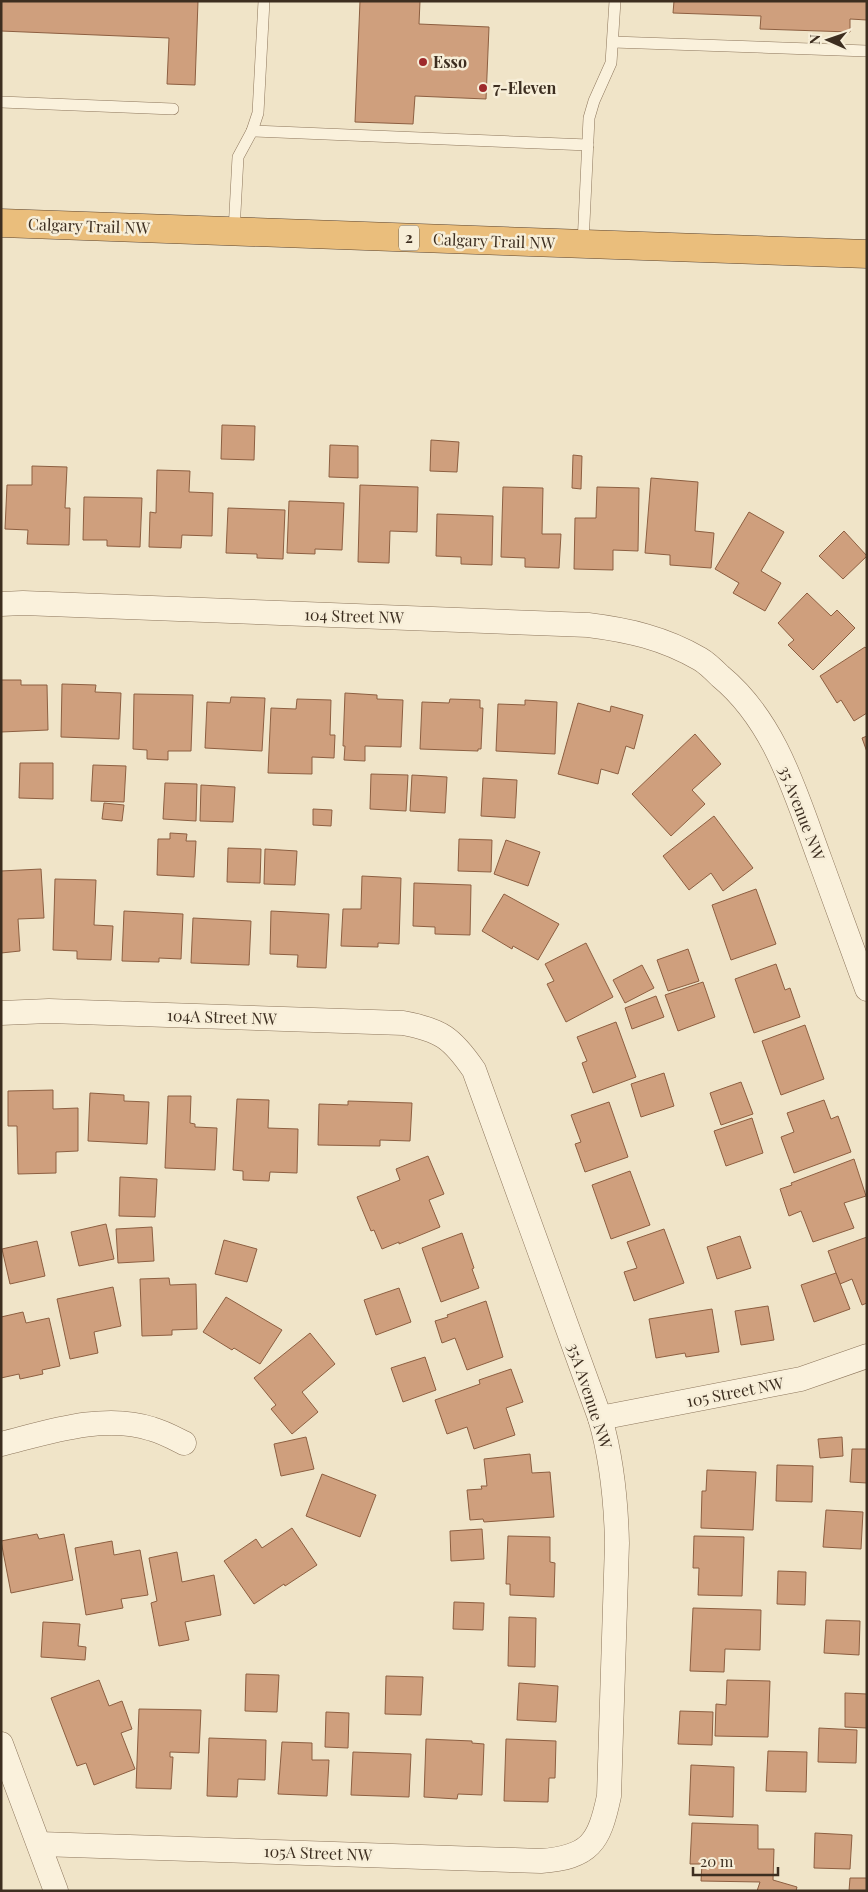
<svg xmlns="http://www.w3.org/2000/svg" width="868" height="1892" font-family="'Playfair Display',serif">
<style>
.building{fill:#cf9f7d;stroke:#8d5f41}
.lines{fill:none;stroke-linecap:round;stroke-linejoin:round}
.service-casing{stroke:#8d765c;stroke-width:12}
.minor-casing{stroke:#8d765c;stroke-width:25}
.trunk-casing{stroke:#5b4430;stroke-width:29}
.service{stroke:#faf1dc;stroke-width:11}
.minor{stroke:#faf1dc;stroke-width:24}
.trunk{stroke:#eabe7c;stroke-width:28}
.poi-dot{fill:#9e2a2b;stroke:#f7eed8;stroke-width:2}
.labels{text-anchor:middle;stroke-width:5;stroke-linejoin:round;paint-order:stroke}
.shield{fill:#f7eed8;stroke:#756857;stroke-width:1}
.shield-label{font-size:15px;font-weight:bold;fill:#3d2e20}
.poi-label{font-size:16px;font-weight:bold;fill:#3d2e20;stroke:#f7eed8;text-anchor:start}
.street-label{font-size:16px;fill:#3d2e20;stroke:#f7eed8}
</style>
<rect width="100%" height="100%" fill="#f0e4c8"/>
<!-- building -->
<g class="building">
<polygon points="1,1 198,1 195,85 167,84 169,38 1,31"/>
<polygon points="360,1 420,1 419,24 489,27 486,99 415,96 413,124 355,122"/>
<polygon points="674,1 867,1 867,20 850,19 850,32 760,29 761,16 673,13"/>
<polygon points="222,425 255,426 254,460 221,459"/>
<polygon points="431,440 459,442 457,472 430,471"/>
<polygon points="330,445 358,446 358,478 329,477"/>
<polygon points="573,455 582,456 581,489 572,488"/>
<polygon points="32,466 67,467 65,508 70,508 69,545 27,544 28,530 5,529 7,485 32,485"/>
<polygon points="157,470 190,471 189,492 213,493 212,536 182,535 181,548 149,547 150,512 156,513"/>
<polygon points="651,478 698,482 695,531 714,533 711,568 670,565 670,555 645,553"/>
<polygon points="360,485 418,487 417,532 390,531 389,563 358,562"/>
<polygon points="503,487 543,488 542,534 561,534 559,568 525,567 525,558 501,557"/>
<polygon points="597,487 639,488 638,551 613,550 613,570 574,569 575,518 596,518"/>
<polygon points="84,497 142,498 140,547 107,546 107,540 83,540"/>
<polygon points="289,501 344,503 342,550 315,549 315,554 287,553"/>
<polygon points="228,508 285,510 283,559 257,558 257,554 226,553"/>
<polygon points="749,512 784,532 761,571 781,583 765,611 733,593 739,583 715,569"/>
<polygon points="437,514 493,516 492,565 461,564 461,557 436,556"/>
<polygon points="844,531 867,556 843,579 819,556"/>
<polygon points="807,593 831,616 837,610 855,628 813,670 788,645 794,640 778,623"/>
<polygon points="865,647 867,649 867,713 854,721 841,700 837,703 820,676"/>
<polygon points="1,680 21,680 21,685 47,685 48,730 1,732"/>
<polygon points="62,684 96,685 95,692 121,693 119,739 61,737"/>
<polygon points="345,693 377,695 377,699 403,700 401,747 365,746 365,761 344,760 345,746 343,746"/>
<polygon points="134,694 193,695 191,751 168,751 168,760 147,759 147,750 133,749"/>
<polygon points="231,697 265,698 262,751 205,748 207,702 230,703"/>
<polygon points="297,699 331,700 330,735 335,735 334,758 312,757 312,774 268,773 271,708 296,709"/>
<polygon points="450,699 480,700 480,708 483,708 481,749 478,749 478,751 420,749 422,702 449,703"/>
<polygon points="525,700 557,702 555,754 496,751 498,704 525,705"/>
<polygon points="578,703 610,712 611,706 643,715 634,749 626,746 618,774 601,769 598,784 558,774"/>
<polygon points="695,734 721,764 692,790 705,804 671,836 632,794"/>
<polygon points="867,736 867,752 862,738"/>
<polygon points="20,763 53,763 53,799 19,798"/>
<polygon points="93,765 126,766 124,802 91,801"/>
<polygon points="371,774 408,775 406,811 370,809"/>
<polygon points="412,775 447,777 445,813 410,811"/>
<polygon points="483,778 517,780 515,818 481,816"/>
<polygon points="165,783 197,784 196,821 163,819"/>
<polygon points="201,785 235,787 233,822 200,821"/>
<polygon points="104,803 124,805 122,821 102,819"/>
<polygon points="313,809 332,810 331,826 313,825"/>
<polygon points="714,816 753,868 723,891 711,873 689,890 663,856"/>
<polygon points="170,833 187,834 186,841 196,841 194,877 157,875 158,839 170,839"/>
<polygon points="459,839 492,840 491,872 458,871"/>
<polygon points="506,840 540,852 528,886 494,874"/>
<polygon points="228,848 261,849 260,883 227,882"/>
<polygon points="265,849 297,851 295,885 264,884"/>
<polygon points="41,869 44,918 18,919 20,951 1,953 1,871"/>
<polygon points="362,876 401,878 399,944 378,943 378,947 341,946 343,909 361,909"/>
<polygon points="55,879 96,880 94,925 113,926 111,960 77,959 77,951 53,950"/>
<polygon points="414,883 471,885 470,935 435,934 435,927 413,926"/>
<polygon points="756,889 776,944 731,960 712,905"/>
<polygon points="504,894 559,924 538,960 513,946 512,949 482,931"/>
<polygon points="124,911 183,914 181,959 159,958 159,962 122,961"/>
<polygon points="271,911 329,914 326,968 297,967 298,955 270,954"/>
<polygon points="193,918 251,921 249,965 191,963"/>
<polygon points="586,943 613,997 566,1022 547,984 554,981 545,964"/>
<polygon points="688,949 699,981 668,991 657,960"/>
<polygon points="776,964 785,990 790,988 800,1017 754,1033 735,979"/>
<polygon points="642,965 654,988 625,1003 613,980"/>
<polygon points="703,982 715,1017 678,1031 665,995"/>
<polygon points="656,996 664,1017 632,1029 625,1008"/>
<polygon points="616,1022 636,1077 593,1093 582,1063 587,1061 577,1037"/>
<polygon points="805,1025 824,1079 781,1095 762,1041"/>
<polygon points="664,1073 674,1106 641,1117 631,1084"/>
<polygon points="741,1082 753,1114 721,1125 710,1093"/>
<polygon points="53,1090 53,1109 78,1108 78,1151 56,1152 56,1173 18,1174 17,1126 8,1126 8,1091"/>
<polygon points="90,1093 124,1095 124,1101 149,1102 147,1144 88,1141"/>
<polygon points="168,1096 191,1096 190,1123 195,1124 195,1127 217,1128 215,1170 165,1168"/>
<polygon points="237,1099 269,1100 268,1128 298,1129 297,1173 270,1172 269,1181 243,1180 243,1171 233,1170"/>
<polygon points="824,1100 831,1119 838,1116 851,1152 794,1173 781,1137 794,1132 787,1113"/>
<polygon points="348,1101 412,1103 410,1141 380,1140 380,1146 318,1145 319,1104 348,1105"/>
<polygon points="609,1102 628,1157 585,1172 575,1144 581,1142 571,1115"/>
<polygon points="752,1118 763,1153 726,1166 714,1131"/>
<polygon points="428,1156 444,1194 429,1200 440,1227 399,1244 399,1242 382,1249 374,1230 371,1231 357,1197 400,1180 396,1169"/>
<polygon points="854,1159 866,1196 844,1203 854,1228 813,1242 801,1211 789,1216 780,1189 792,1185 791,1183"/>
<polygon points="630,1171 650,1225 611,1239 592,1185"/>
<polygon points="120,1177 157,1179 155,1217 119,1216"/>
<polygon points="106,1224 114,1259 79,1266 71,1232"/>
<polygon points="152,1227 154,1261 118,1263 116,1229"/>
<polygon points="664,1229 684,1283 634,1301 624,1272 637,1268 627,1242"/>
<polygon points="462,1233 474,1268 472,1269 479,1288 441,1302 422,1248"/>
<polygon points="740,1236 751,1268 717,1279 707,1247"/>
<polygon points="867,1237 867,1303 862,1305 852,1279 840,1284 828,1251"/>
<polygon points="224,1240 257,1249 247,1282 215,1274"/>
<polygon points="37,1241 45,1276 10,1284 2,1249"/>
<polygon points="836,1273 850,1309 814,1322 801,1285"/>
<polygon points="169,1278 170,1285 196,1284 197,1329 172,1330 172,1335 142,1336 140,1279"/>
<polygon points="113,1287 121,1326 94,1332 98,1353 70,1359 57,1299"/>
<polygon points="399,1288 411,1322 376,1335 364,1300"/>
<polygon points="226,1297 282,1330 260,1364 234,1348 232,1350 203,1332"/>
<polygon points="486,1301 503,1357 467,1370 455,1338 442,1343 435,1321 448,1317 447,1315"/>
<polygon points="768,1306 774,1340 741,1345 735,1311"/>
<polygon points="712,1309 719,1352 686,1357 685,1353 656,1358 649,1319"/>
<polygon points="23,1312 26,1323 49,1318 60,1366 42,1370 43,1374 20,1379 19,1374 1,1378 1,1317"/>
<polygon points="310,1333 335,1364 302,1392 318,1412 292,1434 271,1409 276,1405 254,1378"/>
<polygon points="425,1357 436,1390 403,1402 391,1368"/>
<polygon points="511,1369 523,1402 506,1408 515,1435 474,1449 467,1427 447,1434 435,1400 480,1384 479,1380"/>
<polygon points="306,1437 314,1469 281,1476 274,1444"/>
<polygon points="842,1437 843,1456 820,1458 818,1439"/>
<polygon points="852,1449 867,1449 867,1483 850,1482"/>
<polygon points="530,1454 532,1473 550,1472 554,1517 484,1522 483,1519 470,1520 467,1490 482,1489 481,1486 487,1486 484,1459"/>
<polygon points="777,1465 813,1466 812,1502 776,1501"/>
<polygon points="707,1470 756,1472 753,1530 701,1528 702,1491 706,1491"/>
<polygon points="322,1474 376,1495 360,1537 306,1516"/>
<polygon points="826,1510 863,1512 861,1549 823,1547"/>
<polygon points="292,1528 317,1565 285,1586 284,1584 254,1604 224,1561 256,1539 262,1548"/>
<polygon points="482,1529 484,1559 451,1561 450,1531"/>
<polygon points="37,1534 39,1539 64,1534 73,1580 11,1593 1,1541"/>
<polygon points="508,1536 550,1537 550,1562 555,1563 554,1597 510,1595 510,1584 506,1584"/>
<polygon points="694,1536 744,1537 742,1596 698,1595 699,1568 693,1568"/>
<polygon points="112,1541 114,1555 140,1550 148,1595 121,1599 123,1608 86,1615 75,1548"/>
<polygon points="177,1552 182,1582 214,1575 221,1615 185,1622 189,1640 159,1646 151,1603 157,1601 149,1558"/>
<polygon points="778,1571 806,1572 805,1605 777,1604"/>
<polygon points="454,1602 484,1603 483,1630 453,1629"/>
<polygon points="693,1608 761,1610 760,1650 725,1649 724,1672 690,1671"/>
<polygon points="509,1617 536,1618 535,1667 508,1666"/>
<polygon points="826,1620 860,1621 859,1655 824,1653"/>
<polygon points="43,1622 80,1624 78,1646 86,1647 85,1660 41,1657"/>
<polygon points="246,1674 279,1675 277,1712 245,1711"/>
<polygon points="386,1676 423,1677 421,1715 385,1714"/>
<polygon points="99,1680 109,1706 122,1701 132,1729 121,1733 135,1769 94,1785 86,1763 77,1766 51,1698"/>
<polygon points="727,1680 770,1681 768,1737 715,1736 716,1704 726,1705"/>
<polygon points="519,1683 558,1686 556,1722 517,1720"/>
<polygon points="845,1693 867,1694 867,1728 845,1727"/>
<polygon points="139,1709 201,1710 199,1753 170,1752 170,1757 173,1757 171,1789 136,1788"/>
<polygon points="680,1711 713,1712 712,1745 678,1744"/>
<polygon points="326,1712 349,1713 348,1748 325,1747"/>
<polygon points="819,1728 857,1730 856,1763 818,1762"/>
<polygon points="209,1738 266,1740 265,1780 238,1779 237,1797 207,1796"/>
<polygon points="426,1739 472,1741 472,1743 484,1744 482,1795 458,1794 457,1799 424,1797"/>
<polygon points="506,1739 556,1741 555,1778 549,1778 548,1802 504,1801"/>
<polygon points="282,1742 312,1743 312,1760 329,1760 327,1796 278,1794"/>
<polygon points="768,1751 807,1752 806,1792 766,1791"/>
<polygon points="353,1752 411,1754 409,1797 351,1795"/>
<polygon points="691,1765 734,1767 733,1817 689,1815"/>
<polygon points="692,1823 758,1825 758,1849 774,1849 773,1880 797,1887 796,1891 757,1891 760,1882 701,1881 702,1864 690,1864"/>
<polygon points="815,1833 852,1835 850,1869 814,1868"/>
<polygon points="850,1878 867,1878 867,1891 849,1891"/>
</g>
<g class="lines">
<defs>
<g id="service">
<polyline points="613,42 867,51"/>
<polyline points="1,102 173,109"/>
<polyline points="252,131 588,145"/>
<polyline points="234,231 238,157 252,131 258,113 264,1"/>
<polyline points="583,244 589,118 594,101 611,63 615,1"/>
</g>
<g id="minor">
<path d="M1,604L23,603L588,625C628,630 664,638 700,659C707,663 714,670 720,676C776,722 796,795 820,860C836,903 851,946 867,989"/>
<path d="M1,1013L49,1011L403,1023C441,1030 452,1038 474,1070L600,1418C612,1459 616,1500 617,1543L609,1796C599,1843 590,1857 541,1861L40,1844"/>
<polyline points="600,1418 801,1379 867,1356"/>
<path d="M1,1444C49,1432 104,1413 152,1429C163,1432 174,1438 184,1443"/>
<polyline points="1,1744 56,1891"/>
</g>
<polyline id="trunk" points="1,223 867,254"/>
</defs>
<!-- service casing -->
<use href="#service" class="service-casing"/>
<!-- minor casing -->
<use href="#minor" class="minor-casing"/>
<!-- trunk casing -->
<use href="#trunk" class="trunk-casing"/>
<!-- service -->
<use href="#service" class="service"/>
<!-- minor -->
<use href="#minor" class="minor"/>
<!-- trunk -->
<use href="#trunk" class="trunk"/>
</g>
<!-- markers -->
<g class="poi-dot">
<circle cx="423" cy="62" r="5"/>
<circle cx="483" cy="88" r="5"/>
</g>
<g class="labels">
<!-- shield labels -->
<rect class="shield" x="399" y="225.5" width="20" height="25" rx="4"/>
<g class="shield-label">
<text x="409" y="243">2</text>
</g>
<!-- poi labels -->
<g class="poi-label">
<text x="433" y="68">Esso</text>
<text x="493" y="94">7-Eleven</text>
</g>
<!-- street labels -->
<g class="street-label">
<text transform="translate(89 226) rotate(2)" y="6">Calgary Trail NW</text>
<text transform="translate(494 241) rotate(2)" y="6">Calgary Trail NW</text>
<text transform="translate(354 616) rotate(2)" y="6">104 Street NW</text>
<text transform="translate(802 813) rotate(69)" y="6">35 Avenue NW</text>
<text transform="translate(222 1017) rotate(2)" y="6">104A Street NW</text>
<text transform="translate(735 1392) rotate(-11)" y="6">105 Street NW</text>
<text transform="translate(590 1396) rotate(72)" y="6">35A Avenue NW</text>
<text transform="translate(318 1853) rotate(2)" y="6">105A Street NW</text>
</g>
</g>
<!-- border -->
<rect width="868" height="1892" fill="none" stroke="#3d2e20" stroke-width="5"/>
<!-- north arrow -->
<g transform="translate(828 40) rotate(272)" stroke="#f7eed8" stroke-width="4" paint-order="stroke">
<path d="M0-4L9 19L0 12L-9 19Z" fill="#3d2e20"/>
<text y="-8" font-size="14" font-weight="bold" text-anchor="middle" fill="#3d2e20">N</text>
</g>
<!-- scale -->
<path d="M693 1867v8h85v-8" fill="none" stroke="#3d2e20" stroke-width="2.5"/>
<text x="700" y="1867" font-size="15" fill="#3d2e20" stroke="#f7eed8" stroke-width="4" paint-order="stroke">20 m</text>
</svg>
